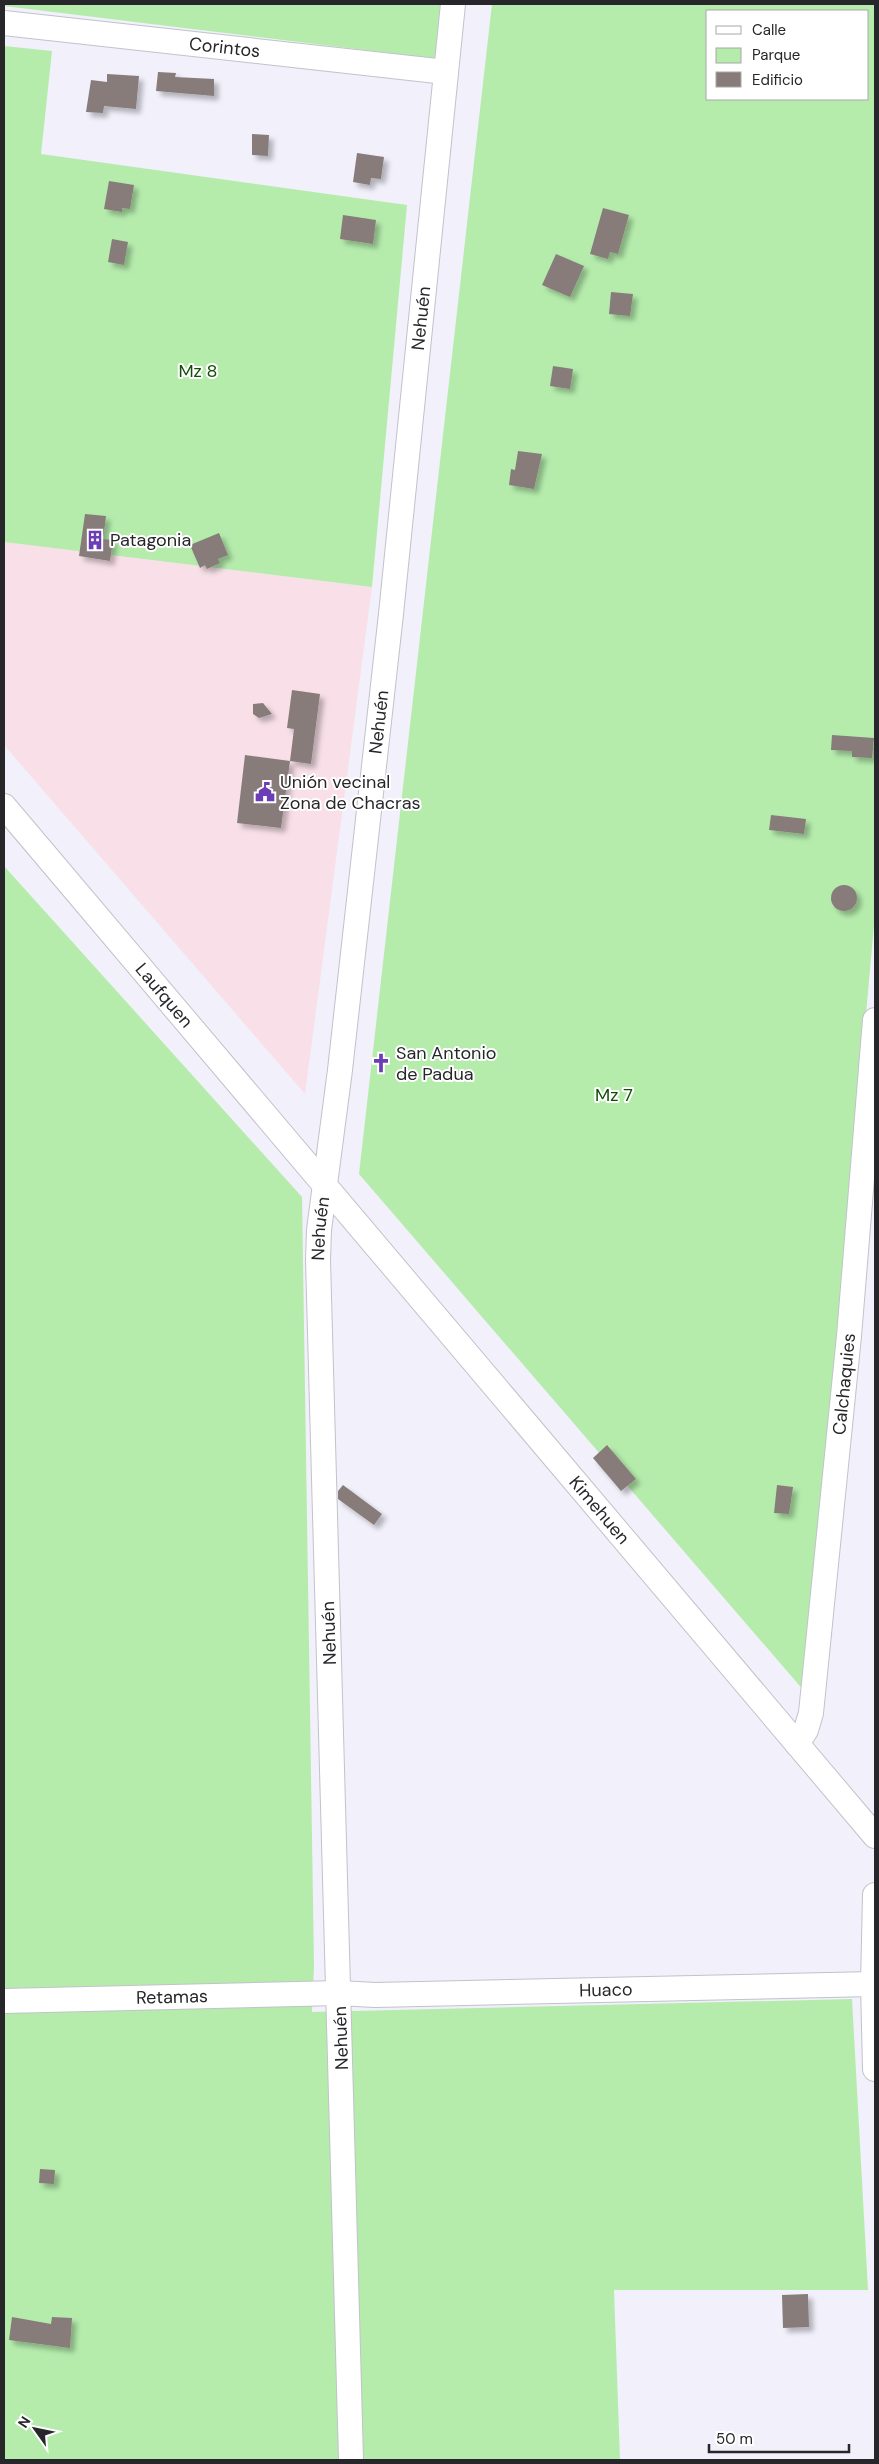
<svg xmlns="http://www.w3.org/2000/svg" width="879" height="2464" font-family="'DM Sans',sans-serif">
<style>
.commercial{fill:#f9e0e8}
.green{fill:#b5ecac;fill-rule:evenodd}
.building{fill:#877c7a;filter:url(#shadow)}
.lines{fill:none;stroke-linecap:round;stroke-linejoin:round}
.minor-casing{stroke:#c2c2cb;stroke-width:26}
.minor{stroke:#fff;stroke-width:24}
.labels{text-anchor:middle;stroke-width:4;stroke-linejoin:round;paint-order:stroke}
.street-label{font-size:18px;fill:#27262a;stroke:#fff}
.park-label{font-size:18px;fill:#124e07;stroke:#fff}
.poi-label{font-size:18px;fill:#27262a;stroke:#fff;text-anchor:start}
</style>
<defs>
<filter id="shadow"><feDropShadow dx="4.5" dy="4.5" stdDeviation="2.5" flood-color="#0004"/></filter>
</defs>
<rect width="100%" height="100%" fill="#f1f0fb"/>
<!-- commercial -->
<polygon class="commercial" points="4,542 372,587 305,1094 4,745"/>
<!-- green -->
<g class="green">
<polygon points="4,4 443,4 438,59 4,6"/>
<path d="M492,4H875V914L805,1692L359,1174ZM708,11H868V99H708Z"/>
<polygon points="4,46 52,51 41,154 407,205 372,587 4,542"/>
<polygon points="4,866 302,1197 314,1966 312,2012 852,1999 868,2290 614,2290 620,2460 4,2460"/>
</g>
<!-- building -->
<g class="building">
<polygon points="158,72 176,73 175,77 214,79 214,96 156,91"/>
<polygon points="107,74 139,76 136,109 104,106 103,113 86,112 91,80 107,82"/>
<polygon points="252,134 269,135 268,156 252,155"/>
<polygon points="357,153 384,157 381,179 371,178 370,185 353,182"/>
<polygon points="109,181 134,185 130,209 122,208 122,212 104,209"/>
<polygon points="603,208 629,215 618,254 610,252 608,259 590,254"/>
<polygon points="343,215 376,220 373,244 340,239"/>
<polygon points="112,239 128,242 124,265 108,262"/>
<polygon points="556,254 584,266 570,297 542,285"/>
<polygon points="611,292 633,294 630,316 609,314"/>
<polygon points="553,366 573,369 570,389 550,386"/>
<polygon points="518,451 542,454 534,489 509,485 511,469 515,470"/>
<polygon points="85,514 106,516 103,539 113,540 110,561 79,556"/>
<polygon points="219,533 228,555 218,559 220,563 207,569 205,565 200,568 190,545"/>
<polygon points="292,690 320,694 311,764 290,761 294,729 287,728"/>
<polygon points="263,703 272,714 259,718 253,714 253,704"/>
<polygon points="832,735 874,738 872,758 852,757 852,751 831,750"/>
<polygon points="245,755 290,761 281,828 237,823"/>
<polygon points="771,815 806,819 804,834 769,830"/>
<circle cx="844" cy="898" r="13"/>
<polygon points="607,1445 636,1479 621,1491 593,1458"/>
<polygon points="343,1485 382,1514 374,1525 338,1499 338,1491"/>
<polygon points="777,1485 793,1487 789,1514 774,1513"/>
<polygon points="40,2169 55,2170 54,2184 39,2183"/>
<polygon points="808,2294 809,2327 783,2328 782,2295"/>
<polygon points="12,2317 51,2324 52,2317 72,2318 70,2348 9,2340"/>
</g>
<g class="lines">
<defs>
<g id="minor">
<path id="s1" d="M4,23L446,72"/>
<path id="s2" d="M4,806L875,1836"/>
<path id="s3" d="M797,1744L806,1730L811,1713L849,1336L875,1020"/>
<polyline points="875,1895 873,1984 875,2069"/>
<path id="s4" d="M4,2001L339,1993L375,1995L873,1984"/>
<path id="s5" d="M351,2460L318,1260L319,1230L340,1070L391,614L453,4"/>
</g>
</defs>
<!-- minor casing -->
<use href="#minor" class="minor-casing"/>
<!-- minor -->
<use href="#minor" class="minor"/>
</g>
<!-- icons -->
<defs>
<symbol id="building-bare" viewBox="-9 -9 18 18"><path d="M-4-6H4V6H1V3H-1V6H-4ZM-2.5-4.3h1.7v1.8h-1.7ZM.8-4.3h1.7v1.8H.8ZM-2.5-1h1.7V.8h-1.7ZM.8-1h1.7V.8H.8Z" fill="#6c3eb6" stroke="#fff" stroke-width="2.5" paint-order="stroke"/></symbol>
<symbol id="civic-bare" viewBox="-9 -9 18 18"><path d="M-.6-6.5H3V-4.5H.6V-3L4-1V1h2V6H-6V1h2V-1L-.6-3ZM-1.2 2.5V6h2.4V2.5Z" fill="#6c3eb6" stroke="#fff" stroke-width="2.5" paint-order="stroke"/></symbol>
<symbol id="church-bare" viewBox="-9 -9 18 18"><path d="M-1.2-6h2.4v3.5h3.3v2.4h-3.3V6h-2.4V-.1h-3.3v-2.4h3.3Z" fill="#6c3eb6" stroke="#fff" stroke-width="2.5" paint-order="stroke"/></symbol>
</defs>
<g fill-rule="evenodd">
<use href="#building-bare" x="81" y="526" width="28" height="28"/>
<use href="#civic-bare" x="251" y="778" width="28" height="28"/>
<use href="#church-bare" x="367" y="1049" width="28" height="28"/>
</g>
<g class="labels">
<!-- street labels -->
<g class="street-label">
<text dy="6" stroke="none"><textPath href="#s1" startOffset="222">Corintos</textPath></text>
<text dy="6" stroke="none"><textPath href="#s5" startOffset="2148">Nehuén</textPath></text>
<text dy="6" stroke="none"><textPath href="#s5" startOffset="1742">Nehuén</textPath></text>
<text dy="6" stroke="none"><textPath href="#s2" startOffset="248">Laufquen</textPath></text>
<text dy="6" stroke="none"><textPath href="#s5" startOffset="1232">Nehuén</textPath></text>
<text dy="6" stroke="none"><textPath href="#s3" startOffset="365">Calchaquies</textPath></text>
<text dy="6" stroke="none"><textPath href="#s2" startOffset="922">Kimehuen</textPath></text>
<text transform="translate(329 1633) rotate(-92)" y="6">Nehuén</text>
<text dy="6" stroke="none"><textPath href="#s4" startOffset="602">Huaco</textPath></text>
<text dy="6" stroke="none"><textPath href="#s4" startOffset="168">Retamas</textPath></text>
<text transform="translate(341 2038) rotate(-92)" y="6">Nehuén</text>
</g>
<!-- park labels -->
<g class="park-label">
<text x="198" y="377">Mz 8</text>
<text x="614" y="1101">Mz 7</text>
</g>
<!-- poi labels -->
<g class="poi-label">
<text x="110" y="546">Patagonia</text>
<text x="280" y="788">Unión vecinal<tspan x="280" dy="21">Zona de Chacras</tspan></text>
<text x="396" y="1059">San Antonio<tspan x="396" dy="21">de Padua</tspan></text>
</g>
</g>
<!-- border -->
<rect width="879" height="2464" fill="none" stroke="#27262a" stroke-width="10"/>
<!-- legend -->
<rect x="706" y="10" width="162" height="90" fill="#ffffff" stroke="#a9a8aa"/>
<rect x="716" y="26" width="25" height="8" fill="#ffffff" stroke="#a9a8aa"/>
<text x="752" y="35" font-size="15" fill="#27262a">Calle</text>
<rect x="716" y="48" width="25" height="15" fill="#b5ecac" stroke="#a9a8aa"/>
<text x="752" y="60" font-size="15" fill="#27262a">Parque</text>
<rect x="716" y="72" width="25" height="15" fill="#877c7a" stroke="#a9a8aa"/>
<text x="752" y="85" font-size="15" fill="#27262a">Edificio</text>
<!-- north arrow -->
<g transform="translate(35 2429) rotate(303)" stroke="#ffffff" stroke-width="4" paint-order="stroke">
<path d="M0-4L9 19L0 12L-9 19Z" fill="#27262a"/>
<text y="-8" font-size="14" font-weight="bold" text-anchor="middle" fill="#27262a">N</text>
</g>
<!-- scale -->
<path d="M709 2444v8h140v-8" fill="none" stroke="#27262a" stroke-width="2.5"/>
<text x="716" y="2444" font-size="15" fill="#27262a" stroke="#ffffff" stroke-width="4" paint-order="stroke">50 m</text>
</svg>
